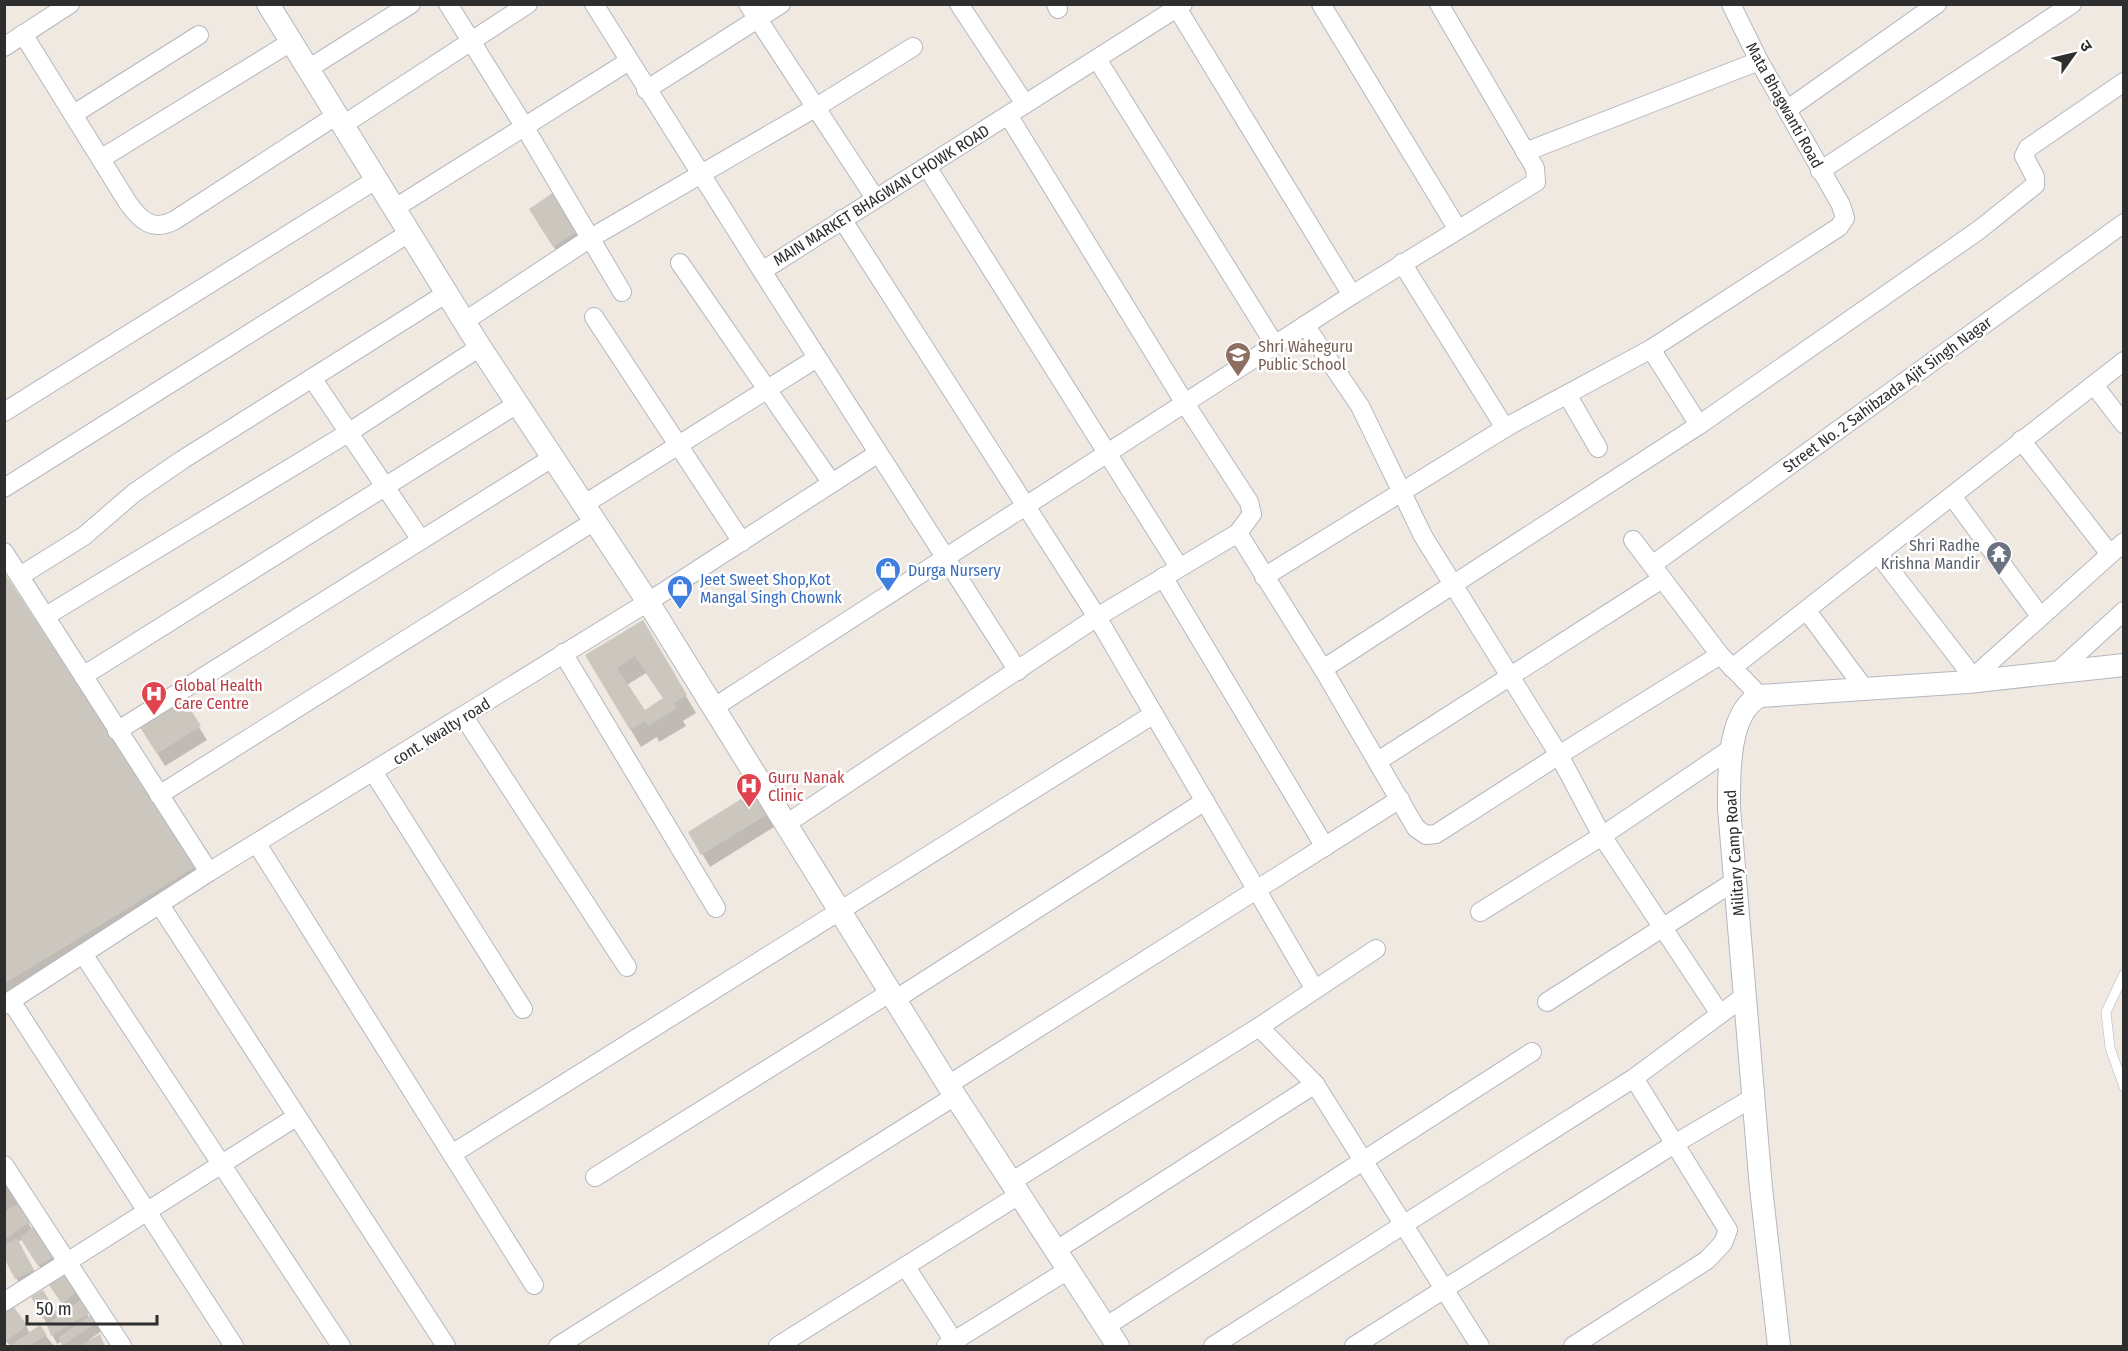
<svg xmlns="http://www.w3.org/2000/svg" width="2128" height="1351" font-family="'Fira Sans Condensed','Noto Sans Devanagari',sans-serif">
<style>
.shadow{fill:#0003;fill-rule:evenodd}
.building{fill:#cbc7bf;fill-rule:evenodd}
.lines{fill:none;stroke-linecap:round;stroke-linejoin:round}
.service-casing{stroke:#b4b7c1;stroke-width:10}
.minor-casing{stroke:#b4b7c1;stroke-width:20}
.tertiary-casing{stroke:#b4b7c1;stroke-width:24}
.service{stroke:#fff;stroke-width:9}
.minor{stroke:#fff;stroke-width:18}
.tertiary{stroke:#fff;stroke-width:22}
.labels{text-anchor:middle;stroke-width:5;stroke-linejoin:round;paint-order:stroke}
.street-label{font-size:16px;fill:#2e2e2e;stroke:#fff}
.education-label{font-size:16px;fill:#785e54;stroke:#fff;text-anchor:start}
.worship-label{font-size:16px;fill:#5b616d;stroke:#fff;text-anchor:end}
.shop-label{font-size:16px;fill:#366cbe;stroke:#fff;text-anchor:start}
.health-label{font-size:16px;fill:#be3a42;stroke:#fff;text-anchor:start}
</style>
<rect width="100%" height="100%" fill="#efe9e1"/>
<!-- shadow -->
<g class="shadow">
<polygon points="554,194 585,243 562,259 538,223"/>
<polygon points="4,575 205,884 4,1007"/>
<path d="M643,623L696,713L683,721L686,726L659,742L657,737L641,747L587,656ZM646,673L664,699L645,712L627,685Z"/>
<polygon points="181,698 207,740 165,766 147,737"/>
<polygon points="753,793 774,827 710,867 690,833"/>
<polygon points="4,1181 32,1229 36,1226 59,1265 44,1274 23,1239 18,1242 38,1278 21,1287 4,1254"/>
<polygon points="64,1273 82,1299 79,1302 89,1317 91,1316 103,1330 89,1340 90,1342 100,1336 105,1346 63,1346 62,1341 57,1344 53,1336 33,1297 43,1292 58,1318 68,1311 54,1290"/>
<polygon points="4,1315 26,1325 30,1334 46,1336 54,1346 11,1346 4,1340"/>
</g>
<!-- building -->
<g class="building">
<polygon points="554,192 579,230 553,247 529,209"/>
<polygon points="4,572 197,866 4,984"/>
<path d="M643,620L687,695L674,703L677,708L648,726L645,721L630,730L585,655ZM635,656L663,698L645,710L617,668Z"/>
<polygon points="182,696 201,726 157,754 138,724"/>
<polygon points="754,791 768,814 701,855 688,832"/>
<polygon points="20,1202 30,1222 4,1240 4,1212"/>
<polygon points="36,1224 55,1256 38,1266 20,1238"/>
<polygon points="17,1238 34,1270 15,1279 4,1258 4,1246"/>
<polygon points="64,1271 79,1290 62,1304 47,1282"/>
<polygon points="43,1290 57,1313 43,1318 31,1297"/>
<polygon points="80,1300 89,1313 51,1336 47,1325"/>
<polygon points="13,1306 27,1325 7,1341 4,1339 4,1313"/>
<polygon points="92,1314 99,1321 62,1346 59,1337"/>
<polygon points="40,1325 47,1335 29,1346 9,1346"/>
<polygon points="100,1334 104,1346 80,1346"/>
</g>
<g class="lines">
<defs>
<polyline id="service" points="2124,974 2106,1012 2110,1048 2124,1087"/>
<g id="minor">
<polyline points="448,4 524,126 622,292"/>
<polyline points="594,4 762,271"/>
<polyline points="748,4 875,198"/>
<polyline points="959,4 1025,104"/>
<polyline points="1056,4 1058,9"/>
<polyline points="1321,4 1457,228"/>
<polyline points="1177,8 1352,295"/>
<path d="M23,34L128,203C141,221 153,232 175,220L337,115"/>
<polyline points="4,47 70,4"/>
<polyline points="1097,59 1275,345"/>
<polyline points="308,69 411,4"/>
<polyline points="646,90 781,4"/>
<polyline points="1788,109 1937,4"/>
<polyline points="74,114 199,35"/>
<polyline points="1008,115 1186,405 1249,502 1252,514 1238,533"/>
<polyline points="343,125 528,4"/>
<polyline points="1525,152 1759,61"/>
<polyline points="102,158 291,42"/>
<polyline points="927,167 1179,567"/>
<polyline points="1820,171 2072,4"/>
<polyline points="395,208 629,61"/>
<polyline points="842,219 1097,617 1314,988"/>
<polyline points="680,263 831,482"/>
<polyline points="1402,263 1505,428"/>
<polyline points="594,317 742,542"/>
<polyline points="465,321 589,239 815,108 913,47"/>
<polyline points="1305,325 1360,406 1423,536 1559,755 1720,655"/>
<polyline points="1651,349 1699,425"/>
<polyline points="312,378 421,540"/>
<polyline points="2094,385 2124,424"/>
<polyline points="1568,396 1598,448"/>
<polyline points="4,412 377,179"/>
<polyline points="2021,440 2110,554"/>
<polyline points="4,488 409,233"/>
<polyline points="1952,496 2040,616"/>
<polyline points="583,505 817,358"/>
<polyline points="1633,540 1720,655 1760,696"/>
<polyline points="4,552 209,872"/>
<polyline points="1879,555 1973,677"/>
<polyline points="1652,565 2124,223"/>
<polyline points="20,576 84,536 134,493 182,460 447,293"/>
<polyline points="1163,577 1325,847"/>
<polyline points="1264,577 1510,425 1651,349 1839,227 1845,218 1841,205 1759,61 1731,4"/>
<polyline points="1807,611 1864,688"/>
<polyline points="46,616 348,433 480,347"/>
<polyline points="563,653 716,908"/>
<polyline points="1732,668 2124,361"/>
<polyline points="1323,669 1699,425 1979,230 2035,185 2035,177 2024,156 2028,148 2124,82"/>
<polyline points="1018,671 762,271 1183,4"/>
<polyline points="2056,673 2124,611"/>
<polyline points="83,676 517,404"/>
<polyline points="1968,682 2124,542"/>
<polyline points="713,708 1352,295 1536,182 1535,168 1439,4"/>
<polyline points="464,717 627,967"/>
<polyline points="117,731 552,458"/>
<polyline points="1378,761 1662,579"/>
<polyline points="374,773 523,1009"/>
<polyline points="159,795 593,522"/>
<polyline points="786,824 1097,617 1238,533 1323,669 1416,828 1426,835 1436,834 1559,755 1602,836 1720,1014"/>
<polyline points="257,844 534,1285"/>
<polyline points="160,905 446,1346"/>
<polyline points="1480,912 1602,836 1732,748"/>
<polyline points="83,954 341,1346"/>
<polyline points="896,999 1205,801"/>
<polyline points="11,1001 234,1346"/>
<polyline points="1547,1002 1735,881"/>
<polyline points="4,1005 209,872 648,602 877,454"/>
<polyline points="1259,1027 1315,1084 1480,1346"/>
<polyline points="948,1085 1400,799"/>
<polyline points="452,1154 1154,714"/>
<polyline points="4,1165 122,1346"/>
<polyline points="595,1177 891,992"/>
<polyline points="1011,1182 1259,1027 1376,949"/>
<polyline points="1055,1251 1315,1084"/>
<polyline points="906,1267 957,1346"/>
<polyline points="4,1302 296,1117"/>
<polyline points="1105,1327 1532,1052"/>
<polyline points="558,1346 955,1096"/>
<polyline points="778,1346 1019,1195"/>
<polyline points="946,1346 1068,1270"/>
<polyline points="1213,1346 1634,1078 1738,1001"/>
<polyline points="1354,1346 1676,1143 1754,1097"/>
<polyline points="1573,1346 1707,1260 1723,1243 1728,1230 1634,1078"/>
</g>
<g id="tertiary">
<polyline points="268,4 480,347 648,602 948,1085 1118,1346"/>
<path d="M1779,1346L1761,1188L1729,808C1729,776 1727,712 1760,696L1968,682L2124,665"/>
</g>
</defs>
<!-- service casing -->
<use href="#service" class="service-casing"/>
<!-- minor casing -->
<use href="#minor" class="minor-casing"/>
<!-- tertiary casing -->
<use href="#tertiary" class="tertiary-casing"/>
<!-- service -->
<use href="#service" class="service"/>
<!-- minor -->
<use href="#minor" class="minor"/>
<!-- tertiary -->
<use href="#tertiary" class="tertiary"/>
</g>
<!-- icons -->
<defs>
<symbol id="school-pin" viewBox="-11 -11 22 30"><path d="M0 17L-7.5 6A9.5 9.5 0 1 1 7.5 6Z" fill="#8d6e63" stroke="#fff"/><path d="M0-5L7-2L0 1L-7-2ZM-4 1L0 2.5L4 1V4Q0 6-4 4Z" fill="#fff"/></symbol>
<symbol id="temple-pin" viewBox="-11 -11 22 30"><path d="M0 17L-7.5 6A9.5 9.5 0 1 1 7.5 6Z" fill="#6b7280" stroke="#fff"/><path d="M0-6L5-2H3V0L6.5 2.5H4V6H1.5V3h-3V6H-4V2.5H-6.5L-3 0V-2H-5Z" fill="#fff"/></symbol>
<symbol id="shop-pin" viewBox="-11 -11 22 30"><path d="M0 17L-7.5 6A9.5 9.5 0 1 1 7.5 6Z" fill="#3f7fe0" stroke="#fff"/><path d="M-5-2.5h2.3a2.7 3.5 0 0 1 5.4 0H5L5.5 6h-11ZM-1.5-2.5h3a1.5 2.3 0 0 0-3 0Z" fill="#fff"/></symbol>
<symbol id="hospital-pin" viewBox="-11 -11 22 30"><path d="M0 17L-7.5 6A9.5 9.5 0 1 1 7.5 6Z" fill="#e0444e" stroke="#fff"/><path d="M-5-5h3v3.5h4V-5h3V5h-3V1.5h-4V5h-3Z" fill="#fff"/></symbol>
</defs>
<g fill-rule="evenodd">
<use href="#school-pin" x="1223" y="340" width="30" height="40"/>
<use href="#temple-pin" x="1984" y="539" width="30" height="40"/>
<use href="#shop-pin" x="873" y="555" width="30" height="40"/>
<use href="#shop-pin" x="665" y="573" width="30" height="40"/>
<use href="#hospital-pin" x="139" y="679" width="30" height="40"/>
<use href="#hospital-pin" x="734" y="771" width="30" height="40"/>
</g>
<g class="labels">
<!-- street labels -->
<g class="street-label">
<text transform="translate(1785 105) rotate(61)" y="6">Mata Bhagwanti Road</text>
<text transform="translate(881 195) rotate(-32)" y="6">MAIN MARKET BHAGWAN CHOWK ROAD</text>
<text transform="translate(1887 394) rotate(-36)" y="6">Street No. 2 Sahibzada Ajit Singh Nagar</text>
<text transform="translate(441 731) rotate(-32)" y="6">cont. kwalty road</text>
<text transform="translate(1734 853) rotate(-94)" y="6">Military Camp Road</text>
</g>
<!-- education labels -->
<g class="education-label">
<text x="1258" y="352">Shri Waheguru<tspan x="1258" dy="18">Public School</tspan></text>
</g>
<!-- worship labels -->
<g class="worship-label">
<text x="1980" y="551">Shri Radhe<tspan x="1980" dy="18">Krishna Mandir</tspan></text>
</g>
<!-- shop labels -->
<g class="shop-label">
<text x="908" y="576">Durga Nursery</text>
<text x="700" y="585">Jeet Sweet Shop,Kot<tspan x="700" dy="18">Mangal Singh Chownk</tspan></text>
</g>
<!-- health labels -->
<g class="health-label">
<text x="174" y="691">Global Health<tspan x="174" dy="18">Care Centre</tspan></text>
<text x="768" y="783">Guru Nanak<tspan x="768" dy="18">Clinic</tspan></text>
</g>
</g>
<!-- border -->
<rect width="2128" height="1351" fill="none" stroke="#2e2e2e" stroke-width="12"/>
<!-- north arrow -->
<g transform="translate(2074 54) rotate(56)" stroke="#ffffff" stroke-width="4.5" paint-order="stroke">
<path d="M0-4.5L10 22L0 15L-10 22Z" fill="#2e2e2e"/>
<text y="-9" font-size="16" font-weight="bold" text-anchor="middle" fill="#2e2e2e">उ</text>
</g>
<!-- scale -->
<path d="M27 1315v9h130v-9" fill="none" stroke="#2e2e2e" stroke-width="3"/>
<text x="36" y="1315" font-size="18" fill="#2e2e2e" stroke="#ffffff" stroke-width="4.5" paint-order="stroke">50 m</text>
</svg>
